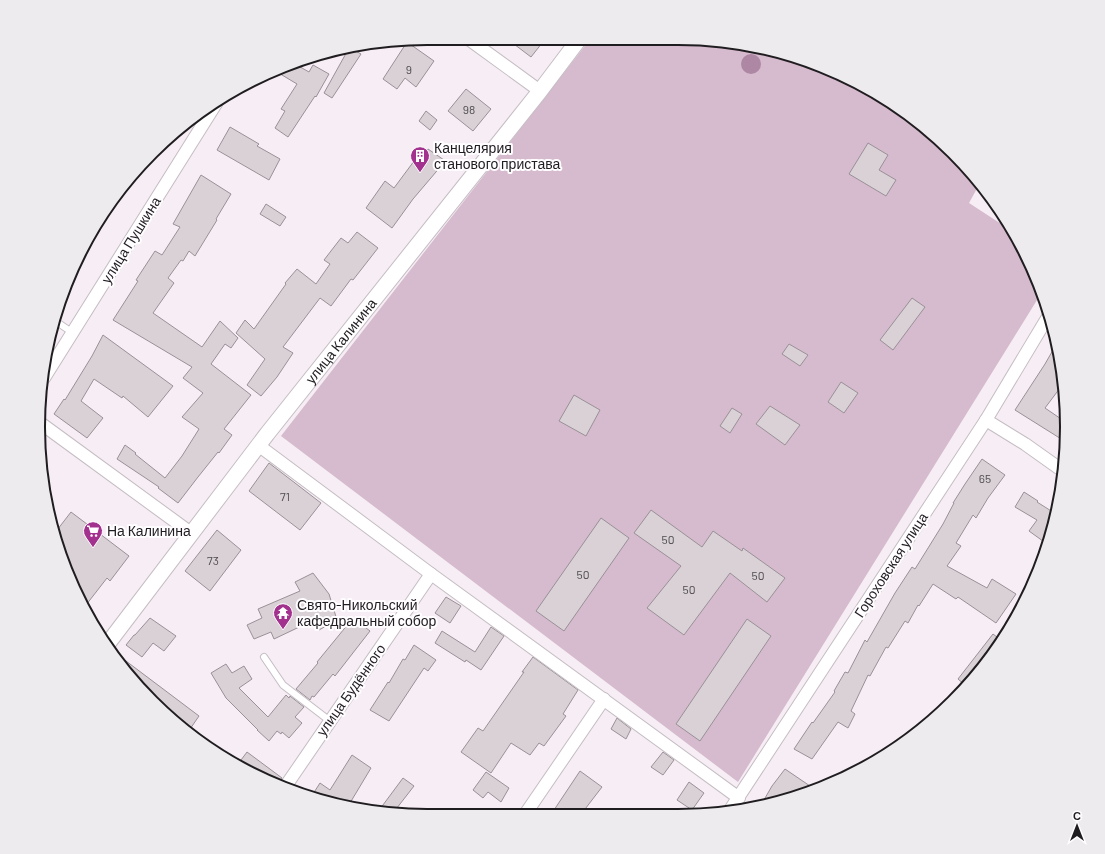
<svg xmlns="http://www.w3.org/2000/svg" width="1105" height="854" font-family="Barlow,sans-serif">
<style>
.green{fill:#d6bace}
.water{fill:#ad87a3}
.building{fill:#d9d1d6;stroke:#999197}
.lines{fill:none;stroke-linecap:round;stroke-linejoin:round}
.service-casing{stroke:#c5bdc3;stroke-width:8}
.minor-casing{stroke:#c5bdc3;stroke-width:14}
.tertiary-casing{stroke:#c5bdc3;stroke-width:17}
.service{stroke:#fff;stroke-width:6}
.minor{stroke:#fff;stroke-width:12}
.tertiary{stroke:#fff;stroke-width:15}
.labels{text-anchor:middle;stroke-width:4;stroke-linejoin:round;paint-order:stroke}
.number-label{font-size:12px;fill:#4e4a4e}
.poi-label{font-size:14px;fill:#201d20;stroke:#fffdff;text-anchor:start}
.street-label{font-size:14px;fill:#201d20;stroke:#fffdff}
.rim{fill:none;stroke:#201d20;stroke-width:2}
</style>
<rect width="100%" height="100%" fill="#f6eef4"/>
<!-- green -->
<polygon class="green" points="591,38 703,39 779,51 850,78 915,118 970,170 980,183 969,203 1012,231 1037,278 1042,292 738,782 281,436"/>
<!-- water -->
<circle class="water" cx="751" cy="64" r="10"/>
<!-- building -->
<g class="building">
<polygon points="506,38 546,38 531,57"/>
<polygon points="407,42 434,61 416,87 405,78 397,89 383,79"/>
<polygon points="349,48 350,48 361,54 332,98 324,93"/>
<polygon points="295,64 309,72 313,65 329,74 316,97 315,96 288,137 275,128 285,111 281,109 297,84 277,72"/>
<polygon points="466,89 491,109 473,131 448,111"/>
<polygon points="426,111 437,120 430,130 419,121"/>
<polygon points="230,127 259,144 257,146 280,159 269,180 217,150"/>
<polygon points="868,143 888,155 879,170 896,180 886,196 849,174"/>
<polygon points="428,149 444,160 436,172 413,199 392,228 366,208 385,181 394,188 420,153 424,157"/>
<polygon points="201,175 231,194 216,219 217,220 195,256 189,251 183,261 181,260 168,278 174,283 153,313 202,347 220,321 238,338 231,348 225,344 211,364 251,395 224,429 232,435 219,453 218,452 198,477 178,503 158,488 159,487 117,459 125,445 136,453 135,454 165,478 182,456 199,429 182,417 203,393 183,378 192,367 113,320 138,281 136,280 155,251 162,255 180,227 173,224"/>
<polygon points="266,204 286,217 280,226 260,214"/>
<polygon points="357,232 378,248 353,280 351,279 331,306 320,298 283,347 293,353 277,377 261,396 247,385 265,359 236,333 245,320 254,329 286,284 285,283 297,269 316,284 330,264 324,260 341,238 348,243"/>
<polygon points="912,298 925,307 893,350 880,340"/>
<polygon points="103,335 173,386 148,417 123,396 122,398 94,379 81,401 103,418 87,438 54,414 64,399 65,400 92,356"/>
<polygon points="1057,343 1060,351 1063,384 1045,408 1067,423 1066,442 1015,410 1045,364"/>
<polygon points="789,344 808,355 800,366 782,354"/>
<polygon points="841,382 858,393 844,413 828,402"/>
<polygon points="574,395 600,410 586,436 559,421"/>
<polygon points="770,406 800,425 785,445 756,424"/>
<polygon points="732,408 742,414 730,433 720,426"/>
<polygon points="982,459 1005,475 988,498 976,518 973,515 956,543 961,546 947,566 987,588 992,579 1016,594 996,623 958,597 956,599 933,584 919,606 918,605 908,623 905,621 888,648 886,647 870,676 868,675 851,711 855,714 848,728 838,722 812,759 794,749 812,722 813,723 835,692 834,691 845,672 848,673 865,640 867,642 895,593 912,567 915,569 943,524 954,503 953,503 965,484"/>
<polygon points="269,463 321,503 300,530 249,491"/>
<polygon points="1024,492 1038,501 1037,502 1056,514 1047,544 1029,531 1037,520 1015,507"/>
<polygon points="651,510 702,547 713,531 742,551 743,548 785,578 767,602 730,573 684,635 647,608 681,566 634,533"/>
<polygon points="71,512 129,556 110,581 107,578 86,605 54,534"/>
<polygon points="601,518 629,538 564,631 536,611"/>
<polygon points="217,530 241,550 210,591 185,571"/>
<polygon points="313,573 329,594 337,620 319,630 314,620 274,639 271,632 254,639 247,625 262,618 258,609 300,591 295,582"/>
<polygon points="446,597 461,606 450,623 435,613"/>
<polygon points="150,618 176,636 164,651 153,643 142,657 126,645 134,635 135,635"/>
<polygon points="353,618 370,631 335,676 333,674 314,697 312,696 310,700 296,689 318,663 317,662"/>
<polygon points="747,619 771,636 700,741 676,724"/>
<polygon points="491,627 504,636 481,670 466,660 465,662 435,643 442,631 475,652"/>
<polygon points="993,634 1002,641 966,686 958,679"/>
<polygon points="414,645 436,660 428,671 424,668 389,721 370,710 388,682 389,683 403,659 405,660"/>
<polygon points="533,657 578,690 563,714 566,716 544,746 539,743 530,755 511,743 491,773 461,752 478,728 483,731 524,672 522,672"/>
<polygon points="122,658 199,716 188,732 152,702 118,661"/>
<polygon points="226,664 232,673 244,666 252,679 239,688 268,717 286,695 289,698 290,696 304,707 295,717 302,723 289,738 282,732 281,734 277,731 269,741 257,730 258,730 226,698 211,673"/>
<polygon points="617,718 631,729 626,739 611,729"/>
<polygon points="247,752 282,778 278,784 238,764"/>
<polygon points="663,752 674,760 663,775 651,767"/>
<polygon points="352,755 371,768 350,803 355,806 355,808 311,797 320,783 330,790"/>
<polygon points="785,769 810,786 803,795 761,805 772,786"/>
<polygon points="580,771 602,787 582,813 552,813"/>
<polygon points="486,772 509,788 501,802 488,792 483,798 473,790"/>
<polygon points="403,778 414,786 393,813 377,813"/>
<polygon points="689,782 704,793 692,810 677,800"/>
</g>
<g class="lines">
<defs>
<g id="service">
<polyline points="54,320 73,333"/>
<polyline points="264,657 283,685 330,721"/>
</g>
<g id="minor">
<polyline points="467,38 540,91"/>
<polyline points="44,378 217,102"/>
<polyline points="986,420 1025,444 1063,471"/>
<polyline points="39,422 191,533"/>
<polyline points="258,445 431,574 739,798"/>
<polyline points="285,787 431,574"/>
<polyline points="526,813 604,699"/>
<polyline points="728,813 986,420 1049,315"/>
</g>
<g id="tertiary">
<path id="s1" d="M106,646L267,434L540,91L580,38"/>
</g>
</defs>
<!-- service casing -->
<use href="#service" class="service-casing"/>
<!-- minor casing -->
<use href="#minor" class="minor-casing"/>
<!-- tertiary casing -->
<use href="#tertiary" class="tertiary-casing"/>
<!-- service -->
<use href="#service" class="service"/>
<!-- minor -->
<use href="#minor" class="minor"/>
<!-- tertiary -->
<use href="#tertiary" class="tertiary"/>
</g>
<!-- icons -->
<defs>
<symbol id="building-pin" viewBox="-11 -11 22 30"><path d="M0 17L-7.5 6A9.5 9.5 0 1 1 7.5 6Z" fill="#a3328f" stroke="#fffdff"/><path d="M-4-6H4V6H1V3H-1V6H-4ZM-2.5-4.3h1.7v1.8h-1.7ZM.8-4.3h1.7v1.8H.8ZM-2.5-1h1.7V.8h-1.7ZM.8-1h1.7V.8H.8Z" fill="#fff"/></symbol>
<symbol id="supermarket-pin" viewBox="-11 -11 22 30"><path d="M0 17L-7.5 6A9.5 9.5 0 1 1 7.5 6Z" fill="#a3328f" stroke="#fffdff"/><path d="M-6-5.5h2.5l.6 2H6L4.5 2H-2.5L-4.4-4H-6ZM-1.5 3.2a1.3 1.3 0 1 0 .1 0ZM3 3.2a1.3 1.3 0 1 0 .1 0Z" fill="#fff"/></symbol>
<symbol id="temple-pin" viewBox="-11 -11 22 30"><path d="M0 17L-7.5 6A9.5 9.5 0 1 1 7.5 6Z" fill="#a3328f" stroke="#fffdff"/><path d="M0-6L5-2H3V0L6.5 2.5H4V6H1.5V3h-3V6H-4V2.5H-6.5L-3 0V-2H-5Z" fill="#fff"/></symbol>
</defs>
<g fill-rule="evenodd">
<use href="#building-pin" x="409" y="145" width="22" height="30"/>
<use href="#supermarket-pin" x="82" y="520" width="22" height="30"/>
<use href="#temple-pin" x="272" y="602" width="22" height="30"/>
</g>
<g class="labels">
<!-- number labels -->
<g class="number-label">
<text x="409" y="74">9</text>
<text x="469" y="114">98</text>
<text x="985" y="483">65</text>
<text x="285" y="501">71</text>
<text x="668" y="544">50</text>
<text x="213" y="565">73</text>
<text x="583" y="579">50</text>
<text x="758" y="580">50</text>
<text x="689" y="594">50</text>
</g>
<!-- poi labels -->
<g class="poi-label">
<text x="434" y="153">Канцелярия<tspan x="434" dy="16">станового пристава</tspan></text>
<text x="107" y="536">На Калинина</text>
<text x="297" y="610">Свято-Никольский<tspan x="297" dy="16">кафедральный собор</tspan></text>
</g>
<!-- street labels -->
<g class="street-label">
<text transform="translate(131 240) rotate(-58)" y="5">улица Пушкина</text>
<text dy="5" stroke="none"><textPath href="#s1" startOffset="385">улица Калинина</textPath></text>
<text transform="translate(891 565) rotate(-57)" y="5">Гороховская улица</text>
<text transform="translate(351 690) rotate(-55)" y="5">улица Будённого</text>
</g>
</g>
<!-- crop -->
<path d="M0 0H1105V854H0ZM427 45H678A382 382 0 0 1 1060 427V427A382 382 0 0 1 678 809H427A382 382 0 0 1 45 427V427A382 382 0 0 1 427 45Z" fill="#edebed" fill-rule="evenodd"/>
<path class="rim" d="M427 45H678A382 382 0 0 1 1060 427V427A382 382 0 0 1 678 809H427A382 382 0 0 1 45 427V427A382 382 0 0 1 427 45Z"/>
<!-- north arrow -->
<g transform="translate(1077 826)" stroke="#fffdff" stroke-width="3" paint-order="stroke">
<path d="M0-3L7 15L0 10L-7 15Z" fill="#201d20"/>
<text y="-6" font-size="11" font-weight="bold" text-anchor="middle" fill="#201d20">С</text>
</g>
</svg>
